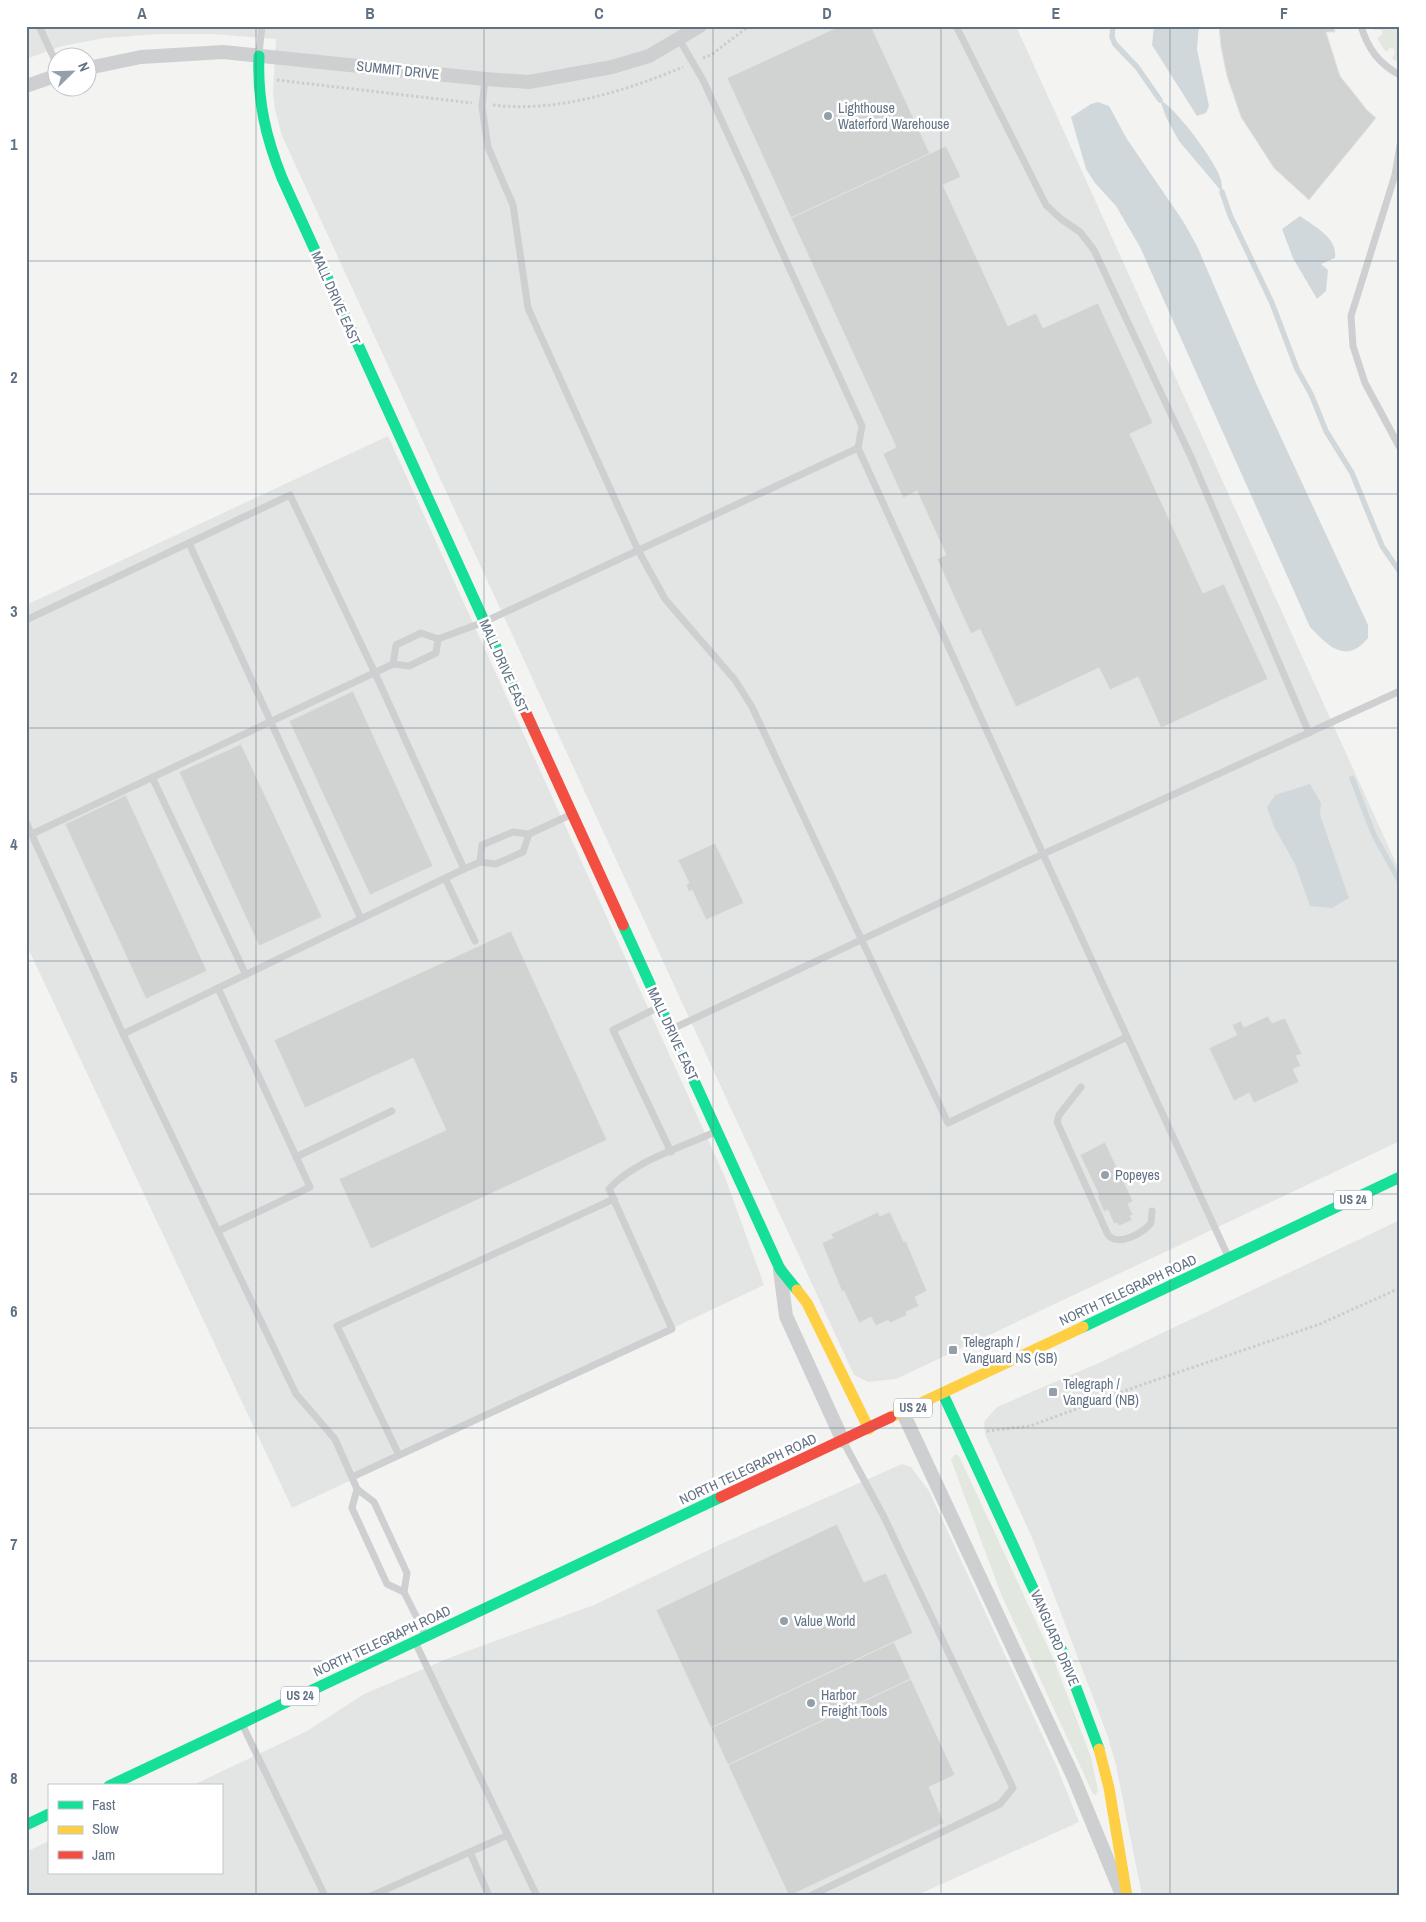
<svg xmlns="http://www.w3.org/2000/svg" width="1426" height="1922" font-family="'Archivo Narrow',sans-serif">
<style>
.built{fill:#e3e5e4}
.green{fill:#e2e7df}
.water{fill:#d1d8db}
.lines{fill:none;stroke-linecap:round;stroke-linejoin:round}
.stream{stroke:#d1d8db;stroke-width:5.5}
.building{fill:#d1d2d2;stroke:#e2e3e1}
.path{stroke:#ccc;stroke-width:3;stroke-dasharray:2.5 2.5;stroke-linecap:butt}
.lane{stroke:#cecfd0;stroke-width:7}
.street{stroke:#cecfd0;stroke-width:14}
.fast{stroke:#16e098;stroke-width:11}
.slow{stroke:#ffcf43;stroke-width:11}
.jam{stroke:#f24e42;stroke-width:11}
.grid{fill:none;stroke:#617184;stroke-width:1;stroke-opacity:0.55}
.poi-dot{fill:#949faa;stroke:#fff;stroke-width:2}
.labels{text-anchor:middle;stroke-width:5;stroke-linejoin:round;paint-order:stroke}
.shield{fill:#fff;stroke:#909ca9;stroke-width:1}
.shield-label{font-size:12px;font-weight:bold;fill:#617184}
.street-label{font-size:14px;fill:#617184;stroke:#fff}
.poi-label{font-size:14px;fill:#617184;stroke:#fff;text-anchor:start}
.neatline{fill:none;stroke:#617184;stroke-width:2}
.grid-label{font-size:16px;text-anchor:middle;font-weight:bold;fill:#617184}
</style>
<rect width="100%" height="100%" fill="#f3f4f1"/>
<!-- built -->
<g class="built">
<polygon points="26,26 1016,26 1400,872 1400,1141 896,1379 868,1382 854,1375 282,136 275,110 273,92 276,39 214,34 158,34 105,38 62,46 26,59"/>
<polygon points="388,436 725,1177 764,1285 292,1508 26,944 26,605"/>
<polygon points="1400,1220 1400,1896 1142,1896 1116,1765 1107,1734 1033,1540 985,1434 984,1422 997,1407 1101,1362"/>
<polygon points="902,1464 911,1467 929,1491 1057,1767 1079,1822 915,1896 26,1896 26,1852 49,1841 49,1873 221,1873 221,1786 191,1786 307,1731 364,1694 454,1656 594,1605 721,1544"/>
</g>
<!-- green -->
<g class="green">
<polygon points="1373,26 1400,26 1400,64 1392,58 1395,53 1394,49 1390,48 1386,52 1377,38 1382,35 1382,30 1374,30"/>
<polygon points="955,1454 959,1456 1053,1658 1091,1757 1098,1791 1096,1795 1093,1794 1001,1594 951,1460"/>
</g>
<!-- water -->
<g class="water">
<polygon points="1154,26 1199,26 1197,49 1209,106 1206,113 1197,116 1152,45"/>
<path d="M1160,100C1176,108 1217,163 1221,180C1222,184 1222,188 1222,192L1179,141L1166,117Z"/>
<path d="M1098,102L1109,106L1127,139L1183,221L1197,246L1259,390L1368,625V638C1346,665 1328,646 1310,627L1140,247L1116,206L1095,183L1086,169L1071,117L1091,104Z"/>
<path d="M1300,216C1315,227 1338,238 1335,258L1321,264L1328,270L1326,291L1317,299L1293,258L1282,229Z"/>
<polygon points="1310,784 1321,803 1320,815 1349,898 1332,908 1310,906 1295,864 1274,827 1267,807 1275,795"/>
</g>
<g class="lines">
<!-- stream -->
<g class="stream">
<polyline points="1113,26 1112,37 1115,44 1137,67 1160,100"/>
<polyline points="1222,192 1230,215 1272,303 1297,369 1311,394 1326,431 1352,473 1382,546 1400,572"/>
<polyline points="1352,778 1374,835 1400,882"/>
</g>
</g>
<!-- building -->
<g class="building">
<polygon points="840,26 871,26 930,154 791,218 727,78"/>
<polygon points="1219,26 1334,26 1335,32 1326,32 1340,76 1367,110 1376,118 1309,200 1274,168 1241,117 1227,76 1221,47"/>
<polygon points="946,146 961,177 943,185 1008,326 1036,313 1043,328 1098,303 1153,423 1130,434 1203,593 1224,584 1268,679 1161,728 1138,677 1110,690 1099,668 1016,707 980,629 971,634 937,559 946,555 917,491 903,498 883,454 896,447 791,218"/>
<polygon points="353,691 433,866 370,895 289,721"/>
<polygon points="241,744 322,917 259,946 179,772"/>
<polygon points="126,795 207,971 146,999 65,824"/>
<polygon points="715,843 744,903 706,920 692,890 689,892 686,885 689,883 678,860"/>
<polygon points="511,931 607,1140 371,1249 339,1179 446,1130 413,1058 305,1108 274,1040"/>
<polygon points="1268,1016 1272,1023 1285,1018 1302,1054 1296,1056 1301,1066 1293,1069 1299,1082 1254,1103 1249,1093 1234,1101 1209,1048 1237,1035 1232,1025 1241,1021 1244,1027"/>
<polygon points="1105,1142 1133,1201 1128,1204 1133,1215 1130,1216 1132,1220 1119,1226 1117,1223 1114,1224 1108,1210 1104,1212 1097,1196 1099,1195 1080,1155"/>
<polygon points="878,1212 880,1216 890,1212 904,1242 906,1241 927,1291 915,1297 919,1306 906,1312 907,1315 890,1323 888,1320 876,1326 871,1317 859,1323 844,1291 842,1292 822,1243 833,1238 831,1234"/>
<polygon points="837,1524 864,1582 886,1573 913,1633 711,1728 656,1610"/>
<polygon points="894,1642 911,1679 728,1765 711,1728"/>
<polygon points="911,1679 955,1775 929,1787 944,1823 789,1896 728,1765"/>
</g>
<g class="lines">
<!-- path -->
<g class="path">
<polyline points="703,58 711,55 749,26"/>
<polyline points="277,80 472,103"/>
<path d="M493,105C557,113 625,91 683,67"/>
<polyline points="987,1431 1030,1426 1141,1385 1320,1324 1400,1288"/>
</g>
<!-- lane -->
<g class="lane">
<polyline points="39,26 58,67"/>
<polyline points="956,26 1046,205 1061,219 1080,232 1094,250 1191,457 1309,733"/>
<path d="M1361,26C1368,49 1379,64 1400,75"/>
<polyline points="679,39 703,80 862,426 858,448 1043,854 1227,1254"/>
<polyline points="259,53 262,26"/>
<polyline points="485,79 482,107 488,147 513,205 528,308 638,550 665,599 735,680 752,707 948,1123 1127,1037"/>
<polyline points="1400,145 1395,175 1351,316 1353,346 1365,383 1400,448"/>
<polyline points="189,543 361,919"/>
<polyline points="26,620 290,495 375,673 464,869 123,1034 26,822"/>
<polyline points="393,664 396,645 421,633 438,639 484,622 858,448"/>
<polyline points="152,777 246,975"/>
<polyline points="32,834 393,664 409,666 436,653 438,639"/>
<polyline points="480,862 482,845 513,832 529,834 570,815"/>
<polyline points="464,869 480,862 496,864 523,852 529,834"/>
<polyline points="445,878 475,941"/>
<polyline points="218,988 310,1187 218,1231"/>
<polyline points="659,1007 613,1030 671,1152"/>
<polyline points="672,1029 1043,854 1400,691"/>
<polyline points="123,1034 296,1394 335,1439 357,1489 374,1502 407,1573 404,1592 425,1634"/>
<path d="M1081,1087L1059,1115L1057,1122L1108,1235C1119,1247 1143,1233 1151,1223L1152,1211"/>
<polyline points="296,1157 392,1111"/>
<polyline points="399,1455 337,1326 614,1199"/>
<path d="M352,1477L672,1329L609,1189C634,1161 683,1147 717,1131"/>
<polyline points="357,1489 352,1508 387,1584 404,1592"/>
<polyline points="416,1644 537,1896"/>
<polyline points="243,1726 325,1896"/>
<polyline points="470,1852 489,1896"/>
<polyline points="371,1896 508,1835"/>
<polyline points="810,1896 1000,1804 1013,1788 884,1517 843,1441"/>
</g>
<!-- street -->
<g class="street">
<polyline points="88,68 141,57 223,52 485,79 529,82 612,67 649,56 700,26"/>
<polyline points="26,86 58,75"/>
<polyline points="780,1270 786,1316 843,1441"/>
<polyline points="903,1413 1073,1776 1120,1890"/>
</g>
<!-- fast -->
<g class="fast">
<path d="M259,56C257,100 266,138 282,178L516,691"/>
<polyline points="623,925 780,1269 797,1290"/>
<polyline points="1083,1327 1400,1177"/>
<polyline points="943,1394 1063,1653 1099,1749"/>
<polyline points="109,1786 721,1497"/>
<polyline points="26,1825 49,1814"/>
</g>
<!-- slow -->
<g class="slow">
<polyline points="797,1290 807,1303 869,1429"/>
<polyline points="891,1417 1083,1327"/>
<polyline points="1099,1749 1109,1788 1127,1896"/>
</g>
<!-- jam -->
<g class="jam">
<polyline points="516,691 623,925"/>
<polyline points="721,1497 891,1417"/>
</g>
</g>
<!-- grid -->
<path class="grid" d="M256,26V1896M484,26V1896M713,26V1896M941,26V1896M1170,26V1896M26,261H1400M26,494H1400M26,728H1400M26,961H1400M26,1194H1400M26,1428H1400M26,1661H1400"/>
<!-- markers -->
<g class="poi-dot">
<circle cx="828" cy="116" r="5"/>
<circle cx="1105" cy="1175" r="5"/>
<rect x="948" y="1345" width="10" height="10" rx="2.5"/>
<rect x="1048" y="1387" width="10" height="10" rx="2.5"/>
<circle cx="784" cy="1621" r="5"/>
<circle cx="811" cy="1703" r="5"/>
</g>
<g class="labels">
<!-- shield labels -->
<g class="shield">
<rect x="1334" y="1190.5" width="38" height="19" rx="4"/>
<rect x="894" y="1398.5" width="38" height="19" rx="4"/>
<rect x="281" y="1686.5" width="38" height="19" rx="4"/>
</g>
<g class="shield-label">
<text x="1353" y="1204">US 24</text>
<text x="913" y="1412">US 24</text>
<text x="300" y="1700">US 24</text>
</g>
<!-- street labels -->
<g class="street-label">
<text transform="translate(398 70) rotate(6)" y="5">SUMMIT DRIVE</text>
<text transform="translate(336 298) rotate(66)" y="5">MALL DRIVE EAST</text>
<text transform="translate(504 666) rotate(66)" y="5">MALL DRIVE EAST</text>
<text transform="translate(673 1034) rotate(65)" y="5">MALL DRIVE EAST</text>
<text transform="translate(1128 1290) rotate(-25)" y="5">NORTH TELEGRAPH ROAD</text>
<text transform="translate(748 1469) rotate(-25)" y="5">NORTH TELEGRAPH ROAD</text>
<text transform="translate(1055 1638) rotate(67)" y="5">VANGUARD DRIVE</text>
<text transform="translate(382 1641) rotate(-25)" y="5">NORTH TELEGRAPH ROAD</text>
</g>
<!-- poi labels -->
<g class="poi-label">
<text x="838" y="113">Lighthouse<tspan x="838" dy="16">Waterford Warehouse</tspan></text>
<text x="1115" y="1180">Popeyes</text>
<text x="963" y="1347">Telegraph /<tspan x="963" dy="16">Vanguard NS (SB)</tspan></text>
<text x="1063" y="1389">Telegraph /<tspan x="1063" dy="16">Vanguard (NB)</tspan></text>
<text x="794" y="1626">Value World</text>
<text x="821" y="1700">Harbor<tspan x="821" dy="16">Freight Tools</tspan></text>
</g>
</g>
<!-- border -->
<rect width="1426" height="1922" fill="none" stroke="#ffffff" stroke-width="55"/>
<!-- legend -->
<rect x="48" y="1784" width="175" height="90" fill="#ffffff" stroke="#c0c6ce"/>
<rect x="58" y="1801" width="25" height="8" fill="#16e098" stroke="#c0c6ce"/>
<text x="92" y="1810" font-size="15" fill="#617184">Fast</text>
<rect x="58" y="1826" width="25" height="8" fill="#ffcf43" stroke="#c0c6ce"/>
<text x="92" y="1834" font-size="15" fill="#617184">Slow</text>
<rect x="58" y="1851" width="25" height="8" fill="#f24e42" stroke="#c0c6ce"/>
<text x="92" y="1860" font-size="15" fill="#617184">Jam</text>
<!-- north arrow -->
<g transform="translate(72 72) rotate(67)"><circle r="24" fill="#ffffff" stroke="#c0c6ce"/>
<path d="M0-4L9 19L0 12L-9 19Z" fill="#949faa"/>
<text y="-8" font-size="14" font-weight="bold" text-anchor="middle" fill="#617184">N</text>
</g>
<rect x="28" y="28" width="1370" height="1866" class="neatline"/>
<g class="grid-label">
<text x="142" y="19">A</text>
<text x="370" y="19">B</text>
<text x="599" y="19">C</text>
<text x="827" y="19">D</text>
<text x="1056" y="19">E</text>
<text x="1284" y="19">F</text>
<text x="14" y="150">1</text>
<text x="14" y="383">2</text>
<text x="14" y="617">3</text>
<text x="14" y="850">4</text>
<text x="14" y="1083">5</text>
<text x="14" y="1317">6</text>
<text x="14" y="1550">7</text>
<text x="14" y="1784">8</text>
</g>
</svg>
